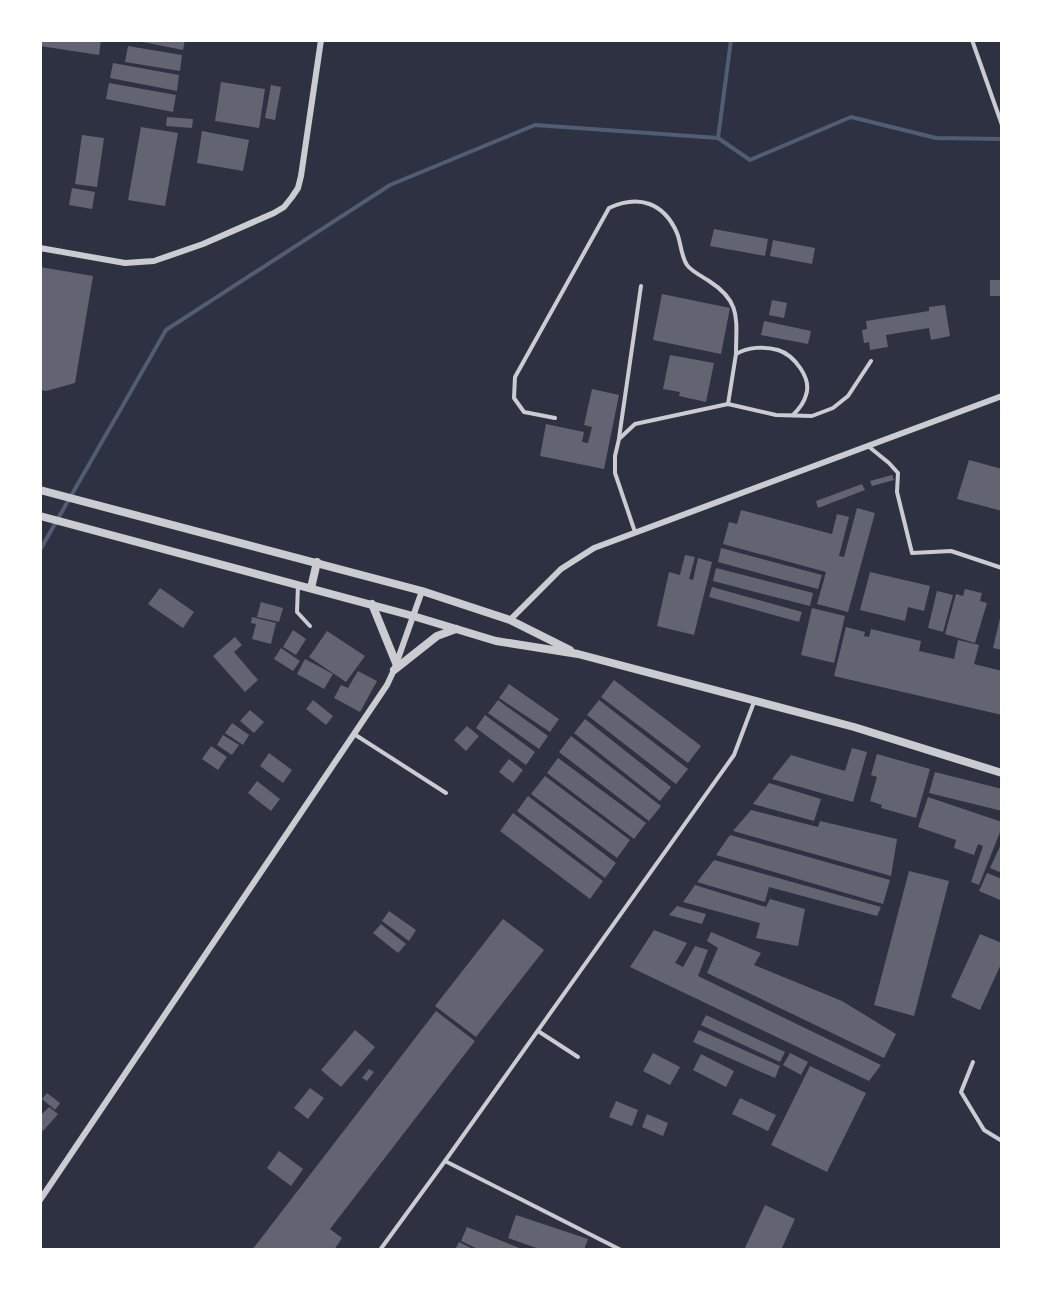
<svg xmlns="http://www.w3.org/2000/svg" width="1042" height="1290" font-family="Karla,sans-serif">
<style>
.lines{fill:none;stroke-linecap:round;stroke-linejoin:round}
.stream{stroke:#4f5d75;stroke-width:4}
.building{fill:#626471}
.service{stroke:#caccd0;stroke-width:4}
.minor{stroke:#caccd0;stroke-width:6}
.tertiary{stroke:#caccd0;stroke-width:8}
</style>
<rect width="100%" height="100%" fill="#2d3142"/>
<g class="lines">
<!-- stream -->
<g class="stream">
<polyline points="718,138 731,40"/>
<polyline points="40,550 166,330 390,185 535,125 718,138 750,160 851,117 936,138 1002,139"/>
</g>
</g>
<!-- building -->
<g class="building">
<polygon points="40,40 101,40 99,55 40,46"/>
<polygon points="133,40 185,40 183,50"/>
<polygon points="128,46 182,55 180,71 125,62"/>
<polygon points="113,63 179,75 177,91 110,78"/>
<polygon points="221,82 265,89 259,128 215,121"/>
<polygon points="109,83 176,95 173,112 106,99"/>
<polygon points="271,85 281,87 275,120 265,118"/>
<polygon points="167,117 193,119 192,128 166,126"/>
<polygon points="141,127 178,133 165,206 128,200"/>
<polygon points="202,131 249,140 243,171 197,163"/>
<polygon points="82,135 104,138 97,187 75,184"/>
<polygon points="72,188 95,192 92,209 69,205"/>
<polygon points="714,229 768,239 765,256 710,246"/>
<polygon points="773,240 815,248 812,264 770,256"/>
<polygon points="40,267 93,276 75,383 46,391 40,390"/>
<rect x="990" y="280" width="12" height="16"/>
<polygon points="662,294 730,308 721,354 653,340"/>
<polygon points="772,300 787,303 784,318 769,315"/>
<polygon points="945,305 950,336 931,340 929,328 886,335 888,347 870,350 869,342 864,343 862,330 867,329 866,321 929,311 929,307"/>
<polygon points="764,321 811,331 808,344 761,335"/>
<polygon points="670,355 714,363 706,402 679,396 680,392 663,389"/>
<polygon points="592,389 619,395 604,469 540,456 546,424 584,432 582,442 588,443 592,427 584,425"/>
<polygon points="969,460 1002,469 1002,511 957,499"/>
<polygon points="892,475 894,480 872,486 870,481"/>
<polygon points="862,484 865,490 818,508 816,501"/>
<polygon points="857,508 875,513 848,612 817,604 826,572 723,544 729,522 737,524 741,510 832,534 837,514 849,517 839,556 844,557"/>
<polygon points="721,548 822,575 818,589 718,562"/>
<polygon points="685,555 695,557 689,579 693,580 698,558 712,562 694,635 657,626 669,572 680,575"/>
<polygon points="716,568 813,593 810,606 713,581"/>
<polygon points="870,572 930,586 924,611 908,607 905,621 860,610"/>
<polygon points="712,587 802,612 799,622 709,597"/>
<polygon points="160,588 194,612 183,628 148,604"/>
<polygon points="965,589 982,593 980,601 987,603 975,643 945,634 956,594 963,596"/>
<polygon points="937,591 953,595 943,632 928,628"/>
<polygon points="261,602 283,608 279,622 257,617"/>
<polygon points="812,608 845,616 834,663 801,655"/>
<polygon points="1001,614 1002,614 1002,650 993,648"/>
<polygon points="252,617 276,623 271,644 252,639 256,624 251,623"/>
<polygon points="846,627 865,632 864,636 869,637 871,629 921,641 919,651 954,659 958,640 979,645 974,664 1002,671 1002,715 834,676"/>
<polygon points="293,630 306,639 296,655 283,647"/>
<polygon points="327,631 365,656 346,682 309,657"/>
<polygon points="235,637 242,645 234,652 258,680 245,692 213,656"/>
<polygon points="281,648 300,661 293,671 274,659"/>
<polygon points="305,659 333,674 324,689 297,674"/>
<polygon points="358,671 377,681 360,712 334,698 341,685 348,688"/>
<polygon points="614,680 701,746 688,763 601,697"/>
<polygon points="509,684 559,719 550,732 499,698"/>
<polygon points="313,700 333,716 326,725 306,709"/>
<polygon points="498,700 548,736 539,749 488,713"/>
<polygon points="599,700 688,769 676,784 587,715"/>
<polygon points="250,710 264,722 254,733 240,721"/>
<polygon points="485,715 535,752 526,765 476,728"/>
<polygon points="585,719 671,787 660,801 574,733"/>
<polygon points="232,723 249,735 243,745 225,733"/>
<polygon points="467,726 479,736 466,751 454,740"/>
<polygon points="223,735 239,745 232,755 217,745"/>
<polygon points="571,736 661,806 649,821 559,752"/>
<polygon points="211,746 227,757 218,770 202,759"/>
<polygon points="852,748 867,752 853,802 772,779 791,755 845,771"/>
<polygon points="269,753 292,770 283,783 260,766"/>
<polygon points="877,754 930,769 916,818 881,808 882,805 870,801 877,777 871,775"/>
<polygon points="558,758 646,823 634,839 547,773"/>
<polygon points="509,759 523,770 513,783 499,772"/>
<polygon points="935,772 1002,789 1002,811 929,793"/>
<polygon points="545,776 630,840 617,858 531,794"/>
<polygon points="257,781 280,799 271,811 248,793"/>
<polygon points="769,783 821,799 814,821 753,804"/>
<polygon points="528,796 616,863 605,878 517,811"/>
<polygon points="928,797 1002,822 1002,827 979,885 971,882 983,846 978,844 974,855 954,848 956,840 918,827"/>
<polygon points="751,810 818,827 820,821 897,839 891,876 733,831"/>
<polygon points="513,813 603,881 590,899 500,831"/>
<polygon points="730,835 890,880 883,904 716,855"/>
<polygon points="1002,842 1002,873 990,868"/>
<polygon points="714,860 881,907 877,916 769,887 765,902 697,882"/>
<polygon points="909,871 949,881 914,1016 874,1005"/>
<polygon points="987,873 1002,879 1002,896 1000,900 979,891"/>
<polygon points="695,885 766,907 770,899 805,909 798,946 756,938 760,923 683,902"/>
<polygon points="677,906 706,914 702,924 669,915"/>
<polygon points="389,911 416,930 409,941 382,921"/>
<polygon points="503,919 544,950 476,1037 435,1006"/>
<polygon points="381,924 406,944 398,953 373,933"/>
<polygon points="654,930 687,943 675,963 683,967 695,946 708,950 698,976 881,1065 869,1081 630,967"/>
<polygon points="711,932 761,953 754,965 842,1001 896,1034 884,1058 707,973 718,948 707,941"/>
<polygon points="980,934 1002,943 1002,962 980,1010 951,997"/>
<polygon points="436,1011 475,1041 330,1229 342,1238 334,1250 252,1250"/>
<polygon points="706,1015 785,1052 780,1062 701,1025"/>
<polygon points="355,1030 375,1047 341,1087 321,1070"/>
<polygon points="699,1030 780,1066 775,1078 693,1042"/>
<polygon points="653,1053 680,1067 670,1085 643,1071"/>
<polygon points="790,1053 808,1062 801,1075 783,1065"/>
<polygon points="701,1054 734,1071 726,1087 693,1070"/>
<polygon points="810,1066 866,1093 827,1172 771,1145"/>
<polygon points="369,1069 374,1072 367,1081 362,1078"/>
<polygon points="310,1088 324,1098 308,1119 294,1108"/>
<polygon points="47,1093 60,1103 55,1110 42,1099"/>
<polygon points="740,1098 776,1115 768,1131 732,1114"/>
<polygon points="616,1101 638,1110 632,1126 609,1117"/>
<polygon points="49,1107 58,1114 43,1131 40,1129 40,1116"/>
<polygon points="647,1114 668,1123 663,1136 642,1127"/>
<polygon points="279,1151 303,1169 291,1186 267,1168"/>
<polygon points="765,1205 795,1219 781,1250 744,1250"/>
<polygon points="516,1215 588,1239 584,1250 542,1250 508,1238"/>
<polygon points="467,1227 522,1249 522,1250 480,1250 461,1241"/>
<polygon points="459,1242 475,1250 455,1250"/>
</g>
<g class="lines">
<!-- service -->
<g class="service">
<polyline points="972,40 1002,125"/>
<path d="M728,404L736,354C748,347 764,346 778,350C794,355 812,378 806,395C804,403 799,409 793,415"/>
<path d="M555,418L524,412L514,398L515,377L609,208C639,194 664,203 677,233C681,243 681,256 687,265C691,271 703,277 709,281C742,302 736,320 736,354"/>
<polyline points="619,438 641,286"/>
<polyline points="868,446 889,463 898,473 897,492 912,553 951,551 1002,568"/>
<polyline points="635,532 615,473 615,456 619,439 635,424 728,404 776,415 812,416 833,408 848,396 871,361"/>
<polyline points="298,585 297,612 310,626"/>
<polyline points="354,734 446,793"/>
<polyline points="538,1031 578,1057"/>
<polyline points="973,1062 961,1092 984,1130 1002,1141"/>
<polyline points="445,1161 621,1250"/>
<polyline points="380,1250 445,1161 734,755 754,702"/>
</g>
<!-- minor -->
<g class="minor">
<polyline points="40,248 125,263 154,261 203,244 274,213 284,207 292,197 298,188 301,176 321,40"/>
<polyline points="510,620 561,569 594,548 1002,396"/>
<polyline points="40,1200 387,685 394,670 422,591"/>
</g>
<!-- tertiary -->
<g class="tertiary">
<polyline points="40,490 422,591 510,620 570,650"/>
<polyline points="40,516 413,616 496,641 578,654 854,727 1002,773"/>
<polyline points="311,588 317,562"/>
<polyline points="372,604 396,663"/>
<polyline points="394,670 437,636 456,629"/>
</g>
</g>
<!-- border -->
<rect width="1042" height="1290" fill="none" stroke="#ffffff" stroke-width="84"/>
</svg>
